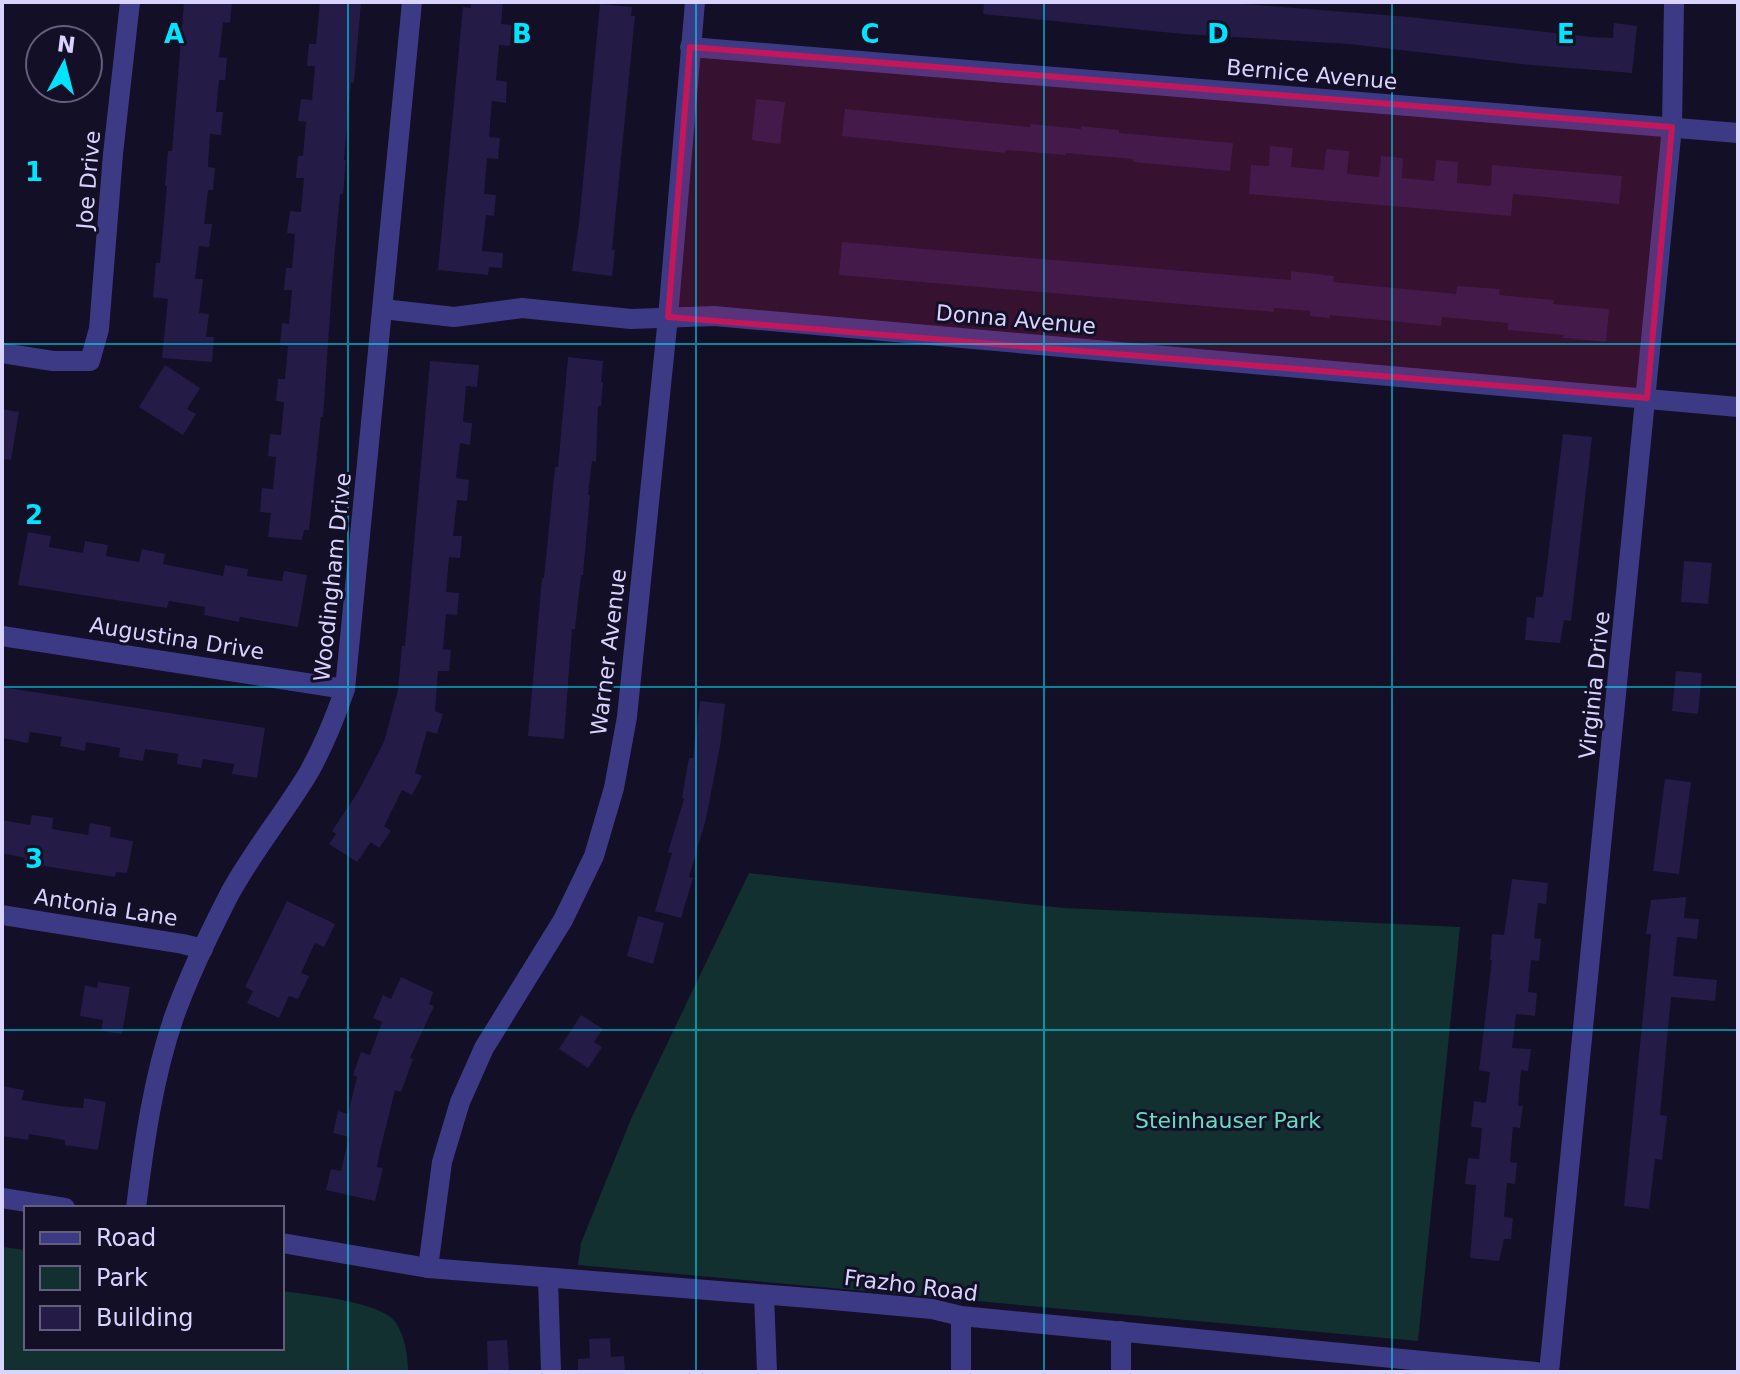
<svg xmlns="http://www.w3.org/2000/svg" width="1740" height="1374" font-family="'DejaVu Sans',sans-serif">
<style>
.green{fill:#12302f}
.building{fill:#241b47}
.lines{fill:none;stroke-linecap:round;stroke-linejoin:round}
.minor{stroke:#3d3a85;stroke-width:20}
.marked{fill:#c2185b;fill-opacity:0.2;stroke:#c2185b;stroke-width:6;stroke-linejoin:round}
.grid{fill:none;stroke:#00e5ff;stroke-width:2;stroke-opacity:0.55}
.labels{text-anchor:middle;stroke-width:6;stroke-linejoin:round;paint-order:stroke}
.street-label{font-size:22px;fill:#d9d4ff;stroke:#130f26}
.park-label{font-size:22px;fill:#5fe0c0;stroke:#130f26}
.grid-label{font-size:26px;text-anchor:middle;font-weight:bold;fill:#00e5ff;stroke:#130f26;stroke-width:6;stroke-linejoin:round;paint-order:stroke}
</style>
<rect width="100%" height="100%" fill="#130f26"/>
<!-- green -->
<g class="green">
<polygon points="749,873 1064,908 1460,927 1418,1341 578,1265 581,1243 631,1119"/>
<path d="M2,1247L26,1250V1348H282V1291C308,1295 382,1301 396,1323C405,1337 408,1356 408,1372H2Z"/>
</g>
<!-- building -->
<g class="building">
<polygon points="184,2 232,2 230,23 223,22 219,57 227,58 225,80 219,80 216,112 223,112 221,135 210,134 208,167 215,168 213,190 208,190 204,224 212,224 209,247 199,246 195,279 203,279 199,313 209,314 206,337 214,337 212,362 162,358 168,299 153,297 156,263 160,263 167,186 165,186 168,151 172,151"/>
<polygon points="320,2 361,2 354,83 351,82 344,160 346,160 343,194 340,194 333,272 323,417 321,417 309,530 304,530 302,540 268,537 271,513 260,512 262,488 273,489 276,457 268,456 270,434 281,435 284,402 276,401 278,379 285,379 288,346 280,345 282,323 289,324 292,290 284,290 286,268 292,268 295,234 287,233 290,211 301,212 304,178 296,178 298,156 303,156 306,122 298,121 301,99 312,100 315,66 307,66 309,44 316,44"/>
<polygon points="471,2 503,2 501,24 512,25 510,46 499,45 496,80 507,82 506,103 492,101 489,137 500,138 498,159 487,158 484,194 496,195 494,216 486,215 482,251 503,253 502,268 489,267 488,275 438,270 463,7 471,8"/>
<polygon points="984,2 1219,2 1409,17 1592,37 1613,38 1614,23 1637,26 1632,73 1531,65 1349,44 1183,34 983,14"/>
<polygon points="600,4 632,7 631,16 635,16 612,250 615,250 612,276 572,271 579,223"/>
<polygon points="756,99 785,102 780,144 752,140"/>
<polygon points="845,109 1030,127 1031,124 1081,129 1081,126 1119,130 1119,133 1233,143 1230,171 1133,162 1133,159 1066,153 1066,155 1006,150 1005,153 842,136"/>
<polygon points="1270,146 1293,148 1291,167 1324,170 1326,149 1349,151 1347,174 1379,177 1381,156 1403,158 1402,178 1434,181 1436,160 1458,162 1457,183 1491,186 1492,165 1622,176 1619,204 1513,194 1511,216 1249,194 1251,165 1269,166"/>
<polygon points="842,242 1291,280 1291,271 1334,276 1333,282 1456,294 1457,286 1500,289 1499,295 1554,300 1553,304 1609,309 1606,342 1563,338 1564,335 1508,330 1508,323 1442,317 1441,326 1330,315 1330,318 1310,316 1310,311 1274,308 1274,312 839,275"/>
<polygon points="568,357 603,361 601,382 603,382 601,406 598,406 596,462 592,461 588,495 590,495 583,575 581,575 575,629 572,629 564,739 528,736 542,578 544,578 555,467 558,467"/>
<polygon points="430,361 479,365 477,387 466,386 463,422 472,423 470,445 460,443 456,478 469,480 467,501 457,500 453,536 462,536 460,558 449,557 446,592 459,593 457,615 446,614 443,649 451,650 449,671 438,671 435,711 443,714 437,734 427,731 415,773 422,776 412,795 402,790 384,826 391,831 379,848 371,842 357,862 329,844 336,834 332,831 358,792 384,742 398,690 402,646 405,646"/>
<polygon points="165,365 200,388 187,409 196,414 183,435 139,407"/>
<polygon points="2,409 19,412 11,460 2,459"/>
<polygon points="1563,434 1592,437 1571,621 1564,620 1560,643 1525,640 1527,617 1534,618 1536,597 1543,597"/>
<polygon points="28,532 51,536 49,547 83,553 85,541 108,545 106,556 139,562 142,549 165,554 163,564 223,576 225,565 248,569 247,576 282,581 284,571 307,575 298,627 240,617 239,622 204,615 205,607 169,601 167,608 18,585"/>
<polygon points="1684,561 1712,563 1708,604 1681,602"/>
<polygon points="1676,671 1702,673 1698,714 1672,711"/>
<polygon points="2,687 265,728 257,778 232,774 234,764 203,759 201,768 177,764 178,754 145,749 143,761 119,757 120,748 86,742 85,751 60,746 62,737 30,732 28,743 3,738"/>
<polygon points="700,701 725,704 721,740 706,819 689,877 693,878 681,918 655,911 672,853 668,852 684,799 682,798 689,758 693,758"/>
<polygon points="1665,779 1691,782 1679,874 1653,871"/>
<polygon points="32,815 53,818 52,829 88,835 90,823 111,827 110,837 133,841 127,873 116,872 115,877 57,868 24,863 25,858 2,853 2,820 30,825"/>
<polygon points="1512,879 1548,883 1546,904 1538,903 1534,938 1541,939 1539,961 1531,960 1528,992 1537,993 1535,1016 1516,1014 1512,1048 1531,1049 1528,1071 1521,1070 1518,1106 1523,1106 1520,1128 1513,1127 1510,1162 1517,1163 1515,1184 1507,1183 1504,1217 1513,1218 1511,1239 1504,1239 1499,1261 1470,1258 1476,1185 1465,1184 1468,1158 1479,1159 1482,1128 1471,1127 1474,1101 1486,1103 1490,1072 1479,1070 1492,960 1490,960 1492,934 1504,935"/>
<polygon points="1686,897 1684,918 1699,919 1697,939 1677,937 1673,976 1717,980 1715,1001 1671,997 1660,1115 1667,1116 1662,1160 1655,1159 1649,1209 1624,1206 1651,934 1646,934 1651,900"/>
<polygon points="287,901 335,924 324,947 315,943 301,973 309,976 298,999 289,996 279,1018 247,1003 253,991 245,987"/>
<polygon points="638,916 664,923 653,964 627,956"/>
<polygon points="401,977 433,992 429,1004 434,1006 410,1058 413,1059 401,1092 395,1090 379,1155 377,1167 383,1168 375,1201 326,1190 331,1169 341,1171 349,1137 333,1133 338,1111 348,1114 357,1077 353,1075 361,1052 370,1055 382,1022 373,1018 383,995 391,999"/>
<polygon points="98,982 130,987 122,1034 101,1031 103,1020 80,1016 85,985 97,988"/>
<polygon points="581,1015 603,1029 594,1042 602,1047 588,1068 559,1049"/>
<polygon points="2,1086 24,1090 22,1100 59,1106 83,1108 84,1098 106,1102 98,1150 65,1145 65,1140 29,1134 28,1140 2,1136"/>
<polygon points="610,1338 611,1357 624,1356 625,1372 578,1372 578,1359 590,1358 589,1339"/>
<polygon points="507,1340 509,1372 488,1372 487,1341"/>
</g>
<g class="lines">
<!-- minor -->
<g class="minor">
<polyline points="690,47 1738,133"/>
<polyline points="383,309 454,317 522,308 631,319 714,316 1738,407"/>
<polyline points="2,353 53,361 90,361 99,329 113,154 130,2"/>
<polyline points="2,636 345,689"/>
<polyline points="2,915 183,944 203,949"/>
<polyline points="2,1198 65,1208"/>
<path d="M136,1208C144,1144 153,1078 174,1017C189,975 209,934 229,895C252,852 284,814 309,772C324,745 335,718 345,689L412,2"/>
<polyline points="282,1243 428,1268 822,1299 932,1309 961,1316 1536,1372"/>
<polyline points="428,1268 442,1162 460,1102 484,1048 563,920 594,856 614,788 627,717 668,317 695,2"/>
<polyline points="548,1279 551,1372"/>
<polyline points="764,1295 767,1372"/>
<polyline points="1121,1331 1121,1372"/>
<polyline points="961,1372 961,1316"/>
<polyline points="1549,1372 1672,127 1674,2"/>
</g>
</g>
<!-- marked area -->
<path class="marked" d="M690,47L1672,127L1647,398L668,317Z"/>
<!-- grid -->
<path class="grid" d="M348,2V1372M696,2V1372M1044,2V1372M1392,2V1372M2,344H1738M2,687H1738M2,1030H1738"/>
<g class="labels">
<!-- street labels -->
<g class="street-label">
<text transform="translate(1312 74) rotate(5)" y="8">Bernice Avenue</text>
<text transform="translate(88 180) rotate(-85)" y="8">Joe Drive</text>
<text transform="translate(1016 319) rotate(5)" y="8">Donna Avenue</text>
<text transform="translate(332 577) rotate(-84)" y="8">Woodingham Drive</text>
<text transform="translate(177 638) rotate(9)" y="8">Augustina Drive</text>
<text transform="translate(608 652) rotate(-83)" y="8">Warner Avenue</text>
<text transform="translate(1594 685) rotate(-84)" y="8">Virginia Drive</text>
<text transform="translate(106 907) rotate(9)" y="8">Antonia Lane</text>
<text transform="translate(911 1285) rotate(7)" y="8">Frazho Road</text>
</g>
<!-- park labels -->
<g class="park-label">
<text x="1228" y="1128">Steinhauser Park</text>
</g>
</g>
<g class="grid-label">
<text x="174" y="43">A</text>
<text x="522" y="43">B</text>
<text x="870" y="43">C</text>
<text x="1218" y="43">D</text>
<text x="1566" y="43">E</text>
<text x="34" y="181">1</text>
<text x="34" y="524">2</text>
<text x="34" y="868">3</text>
</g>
<!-- border -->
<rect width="1740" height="1374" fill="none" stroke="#d9d4ff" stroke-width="8"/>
<!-- legend -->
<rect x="24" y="1206" width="260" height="144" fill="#130f26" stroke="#625e7d" stroke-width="2"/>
<rect x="40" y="1232" width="40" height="12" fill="#3d3a85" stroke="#625e7d" stroke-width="2"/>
<text x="96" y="1246" font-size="24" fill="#d9d4ff">Road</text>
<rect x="40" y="1266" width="40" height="24" fill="#12302f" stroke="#625e7d" stroke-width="2"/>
<text x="96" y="1286" font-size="24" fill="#d9d4ff">Park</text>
<rect x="40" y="1306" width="40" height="24" fill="#241b47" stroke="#625e7d" stroke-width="2"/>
<text x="96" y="1326" font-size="24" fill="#d9d4ff">Building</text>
<!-- north arrow -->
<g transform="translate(64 64) rotate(7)"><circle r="38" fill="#130f26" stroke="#625e7d" stroke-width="2"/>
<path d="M0-6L14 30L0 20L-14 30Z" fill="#00e5ff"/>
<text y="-12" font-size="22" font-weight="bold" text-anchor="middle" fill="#d9d4ff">N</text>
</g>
</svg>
